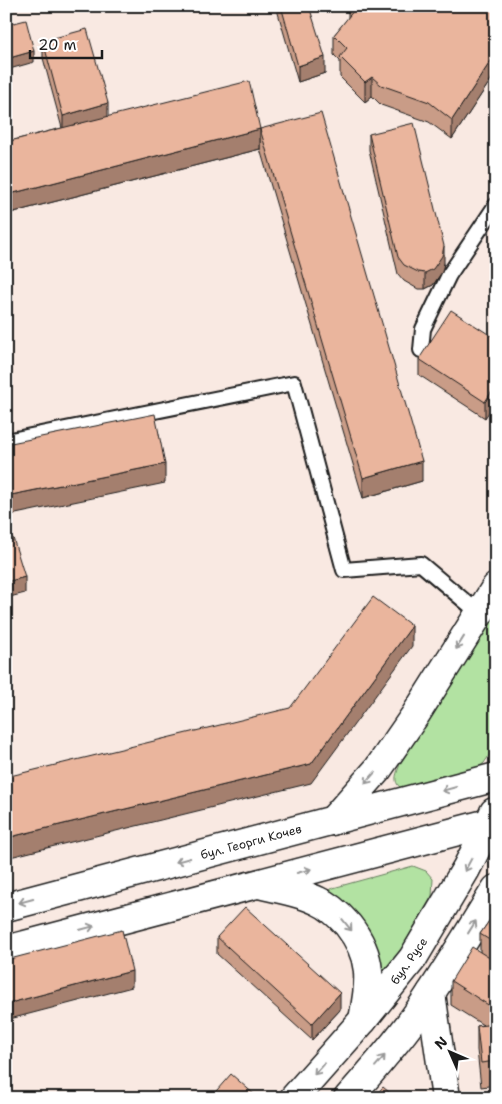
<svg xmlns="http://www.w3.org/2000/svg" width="502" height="1104" font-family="'Shantell Sans',sans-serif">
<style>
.green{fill:#b2e2a2;stroke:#677f5f}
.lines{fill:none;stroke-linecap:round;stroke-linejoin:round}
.service-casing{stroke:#1c1c1c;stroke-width:18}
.minor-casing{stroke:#1c1c1c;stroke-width:31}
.secondary-casing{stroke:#1c1c1c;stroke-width:31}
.service{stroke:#fff;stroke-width:14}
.minor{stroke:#fff;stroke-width:28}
.secondary{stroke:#fff;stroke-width:28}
.wall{fill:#c99c87;stroke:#1c1c1c}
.shaded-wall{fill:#a47f6e;stroke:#1c1c1c}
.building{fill:#eab59d;stroke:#1c1c1c}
.oneway{stroke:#999}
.labels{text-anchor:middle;stroke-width:4.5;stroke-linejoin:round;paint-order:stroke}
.street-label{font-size:12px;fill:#1c1c1c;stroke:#fff}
</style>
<rect width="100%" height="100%" fill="#f9e9e2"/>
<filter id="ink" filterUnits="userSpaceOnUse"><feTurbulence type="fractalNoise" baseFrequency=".02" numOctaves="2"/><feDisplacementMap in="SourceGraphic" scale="10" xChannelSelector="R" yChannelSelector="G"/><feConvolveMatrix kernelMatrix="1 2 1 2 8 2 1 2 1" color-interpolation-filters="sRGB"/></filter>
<g filter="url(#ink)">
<!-- green -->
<g class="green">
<path d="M496,609V738L491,753L484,763L474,771L401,788C392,781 397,773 400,764Z"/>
<polygon points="413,866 426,871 433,879 432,896 392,965 388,969 383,970 375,963 326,892 333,888"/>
</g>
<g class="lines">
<defs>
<g id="service">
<polyline points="421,350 423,329 449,275 496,205"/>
<polyline points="6,441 294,383 344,570 421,564 479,613"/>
</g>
<polyline id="minor" points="431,993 446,1098"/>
<g id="secondary">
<polyline points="332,821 378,769 416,714 496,587"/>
<path d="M259,884C278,889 300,892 318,901C330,906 339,915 348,925C374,958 370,981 363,1020"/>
<polyline points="6,907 496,777"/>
<polyline points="6,950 496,821"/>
<polyline points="294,1098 363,1020 413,958 466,869 490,822 494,812"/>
<path d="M348,1098C371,1072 394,1046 414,1018C443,977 469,932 496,889"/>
</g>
</defs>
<!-- service casing -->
<use href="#service" class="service-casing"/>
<!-- minor casing -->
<use href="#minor" class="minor-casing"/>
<!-- secondary casing -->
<use href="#secondary" class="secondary-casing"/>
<!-- service -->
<use href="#service" class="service"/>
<!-- minor -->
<use href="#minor" class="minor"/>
<!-- secondary -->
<use href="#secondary" class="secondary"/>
</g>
<!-- wall -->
<g class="wall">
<polygon points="276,6 309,6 325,73 298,82"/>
<polygon points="348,6 496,6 496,72 452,139 429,122 381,105 372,96 365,102 340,77 340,61 334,55 334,35 348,18"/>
<polygon points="43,41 108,117 260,149 6,214 6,142 62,128 43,58"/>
<polygon points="260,129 422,481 363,498 260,149"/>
<polygon points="369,134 444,263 442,272 433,285 425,289 418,289 404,281 398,274 369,150"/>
<polygon points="496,339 485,418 419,375 419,359"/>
<polygon points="496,911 496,1085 481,1087 477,1050 477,1026 483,1025 451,1005 451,981 480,952 480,934"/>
<polygon points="217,937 340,1010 312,1040 217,954"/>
</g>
<!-- shaded-wall -->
<g class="shaded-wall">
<polygon points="34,51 34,62 6,70 6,59"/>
<polygon points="496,53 496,72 452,139 452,120"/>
<polygon points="325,57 325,73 298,82 298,66"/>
<polygon points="372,77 372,96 365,102 365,82"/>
<polygon points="108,103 108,119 63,132 63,116"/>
<polygon points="260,129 260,149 6,214 6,195"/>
<polygon points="444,246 444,263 442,272 433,285 425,289 425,273"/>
<polygon points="496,385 496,402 485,418 485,402"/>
<polygon points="422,461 422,481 363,498 363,478"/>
<polygon points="165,464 165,483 6,516 6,496"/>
<polygon points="25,577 25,593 6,598 6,582"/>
<polygon points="412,626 412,646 311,783 6,858 6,838 311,764"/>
<polygon points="132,971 132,987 6,1020 6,1004"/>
<polygon points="340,993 340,1010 312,1040 312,1024"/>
<polygon points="496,1003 496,1027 493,1031 493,1008"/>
</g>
<!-- building -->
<g class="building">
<polygon points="281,6 309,6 325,57 298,66"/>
<polygon points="351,6 496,6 496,53 452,120 429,102 381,85 372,77 365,82 340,57 347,48 334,35 354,10"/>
<polygon points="26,20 34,51 6,59 6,25"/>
<polygon points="87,29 108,103 63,116 43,41"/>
<polygon points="249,81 260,129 6,195 6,142"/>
<polygon points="321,113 422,461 363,478 260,129"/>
<polygon points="414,123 444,246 442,256 433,269 425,273 418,272 404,265 398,257 369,134"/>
<polygon points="451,310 496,339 496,385 485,402 419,359"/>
<polygon points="155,414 165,464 6,496 6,444"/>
<polygon points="13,538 25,577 6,582 6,540"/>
<polygon points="373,597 412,626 311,764 6,838 6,777 290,708"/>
<polygon points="245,907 340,993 312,1024 217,937"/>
<polygon points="496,911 496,944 480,934"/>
<polygon points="122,930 132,971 6,1004 6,960"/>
<polygon points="472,947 496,962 496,1003 493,1008 451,981"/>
<polygon points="496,1024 496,1061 481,1063 477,1026"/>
<polygon points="231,1074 256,1096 255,1098 210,1098"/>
<polygon points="383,1087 396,1098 373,1098"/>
<polygon points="496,1091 496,1098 489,1098 488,1092"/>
</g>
<!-- one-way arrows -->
<defs><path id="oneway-shaft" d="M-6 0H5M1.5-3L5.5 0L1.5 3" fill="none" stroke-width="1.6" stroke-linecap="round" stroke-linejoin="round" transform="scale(1.25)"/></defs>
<g class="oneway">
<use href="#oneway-shaft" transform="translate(460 643) rotate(122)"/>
<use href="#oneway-shaft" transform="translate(370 778) rotate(131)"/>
<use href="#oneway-shaft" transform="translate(449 789) rotate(165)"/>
<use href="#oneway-shaft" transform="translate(183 860) rotate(165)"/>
<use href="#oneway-shaft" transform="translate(468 865) rotate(118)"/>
<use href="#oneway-shaft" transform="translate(304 871) rotate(-15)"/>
<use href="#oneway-shaft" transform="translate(26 901) rotate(165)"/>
<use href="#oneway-shaft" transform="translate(347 925) rotate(51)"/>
<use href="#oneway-shaft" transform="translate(472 927) rotate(-58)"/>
<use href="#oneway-shaft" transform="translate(87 928) rotate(-15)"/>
<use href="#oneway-shaft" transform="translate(380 1061) rotate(-49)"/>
<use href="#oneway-shaft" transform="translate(319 1069) rotate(131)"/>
</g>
</g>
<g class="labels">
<!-- street labels -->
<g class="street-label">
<text transform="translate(251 842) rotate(-15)" y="4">бул. Георги Кочев</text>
<text transform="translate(409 961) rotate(-55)" y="4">бул. Русе</text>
</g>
</g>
<!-- margin -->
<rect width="502" height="1104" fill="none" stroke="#fff" stroke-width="25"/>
<rect x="12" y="12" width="477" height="1079" fill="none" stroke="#1c1c1c" stroke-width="2" filter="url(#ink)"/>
<!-- north arrow -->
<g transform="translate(450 1052) rotate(315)" stroke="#ffffff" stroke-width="4" paint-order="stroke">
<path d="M0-4L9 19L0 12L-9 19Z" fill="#1c1c1c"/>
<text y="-8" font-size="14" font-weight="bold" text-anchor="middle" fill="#1c1c1c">N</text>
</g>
<!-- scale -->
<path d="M30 50v8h72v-8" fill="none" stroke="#1c1c1c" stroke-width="2.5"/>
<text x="38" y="50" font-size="15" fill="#1c1c1c" stroke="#ffffff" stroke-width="4" paint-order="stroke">20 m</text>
</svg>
